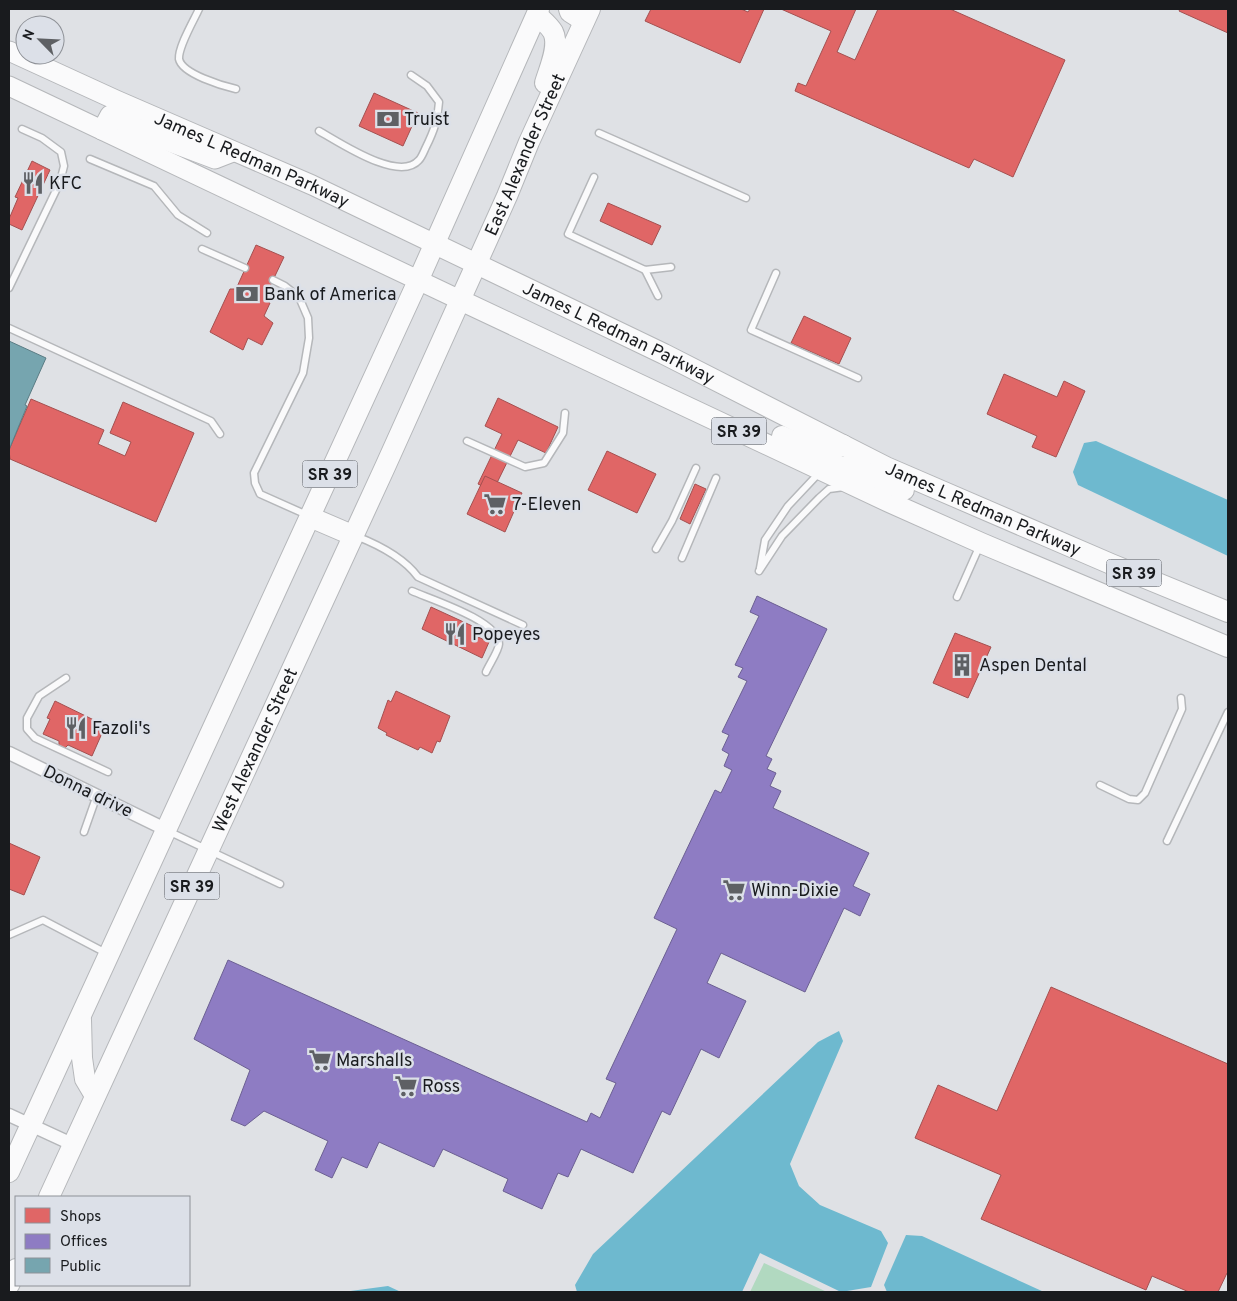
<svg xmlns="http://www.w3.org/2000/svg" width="1237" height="1301" font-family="Overpass,sans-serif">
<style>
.green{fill:#b1d9c0}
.water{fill:#6eb9cf}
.shops{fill:#e06666;stroke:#a45050}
.offices{fill:#8e7cc3;stroke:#6b5f92}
.public{fill:#76a5af;stroke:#5a7c84}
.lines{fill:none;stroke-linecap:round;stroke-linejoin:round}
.lane-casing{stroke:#b5b7ba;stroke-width:9}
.street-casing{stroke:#b5b7ba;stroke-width:15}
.secondary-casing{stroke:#b5b7ba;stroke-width:21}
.primary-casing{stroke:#b5b7ba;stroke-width:22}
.lane{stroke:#fafafb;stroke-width:6}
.street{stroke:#fafafb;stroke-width:12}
.secondary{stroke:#fafafb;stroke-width:19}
.primary{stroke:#fafafb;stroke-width:20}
.labels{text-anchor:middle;stroke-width:5;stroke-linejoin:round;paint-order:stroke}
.shield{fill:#dce0e8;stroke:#54565b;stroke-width:1}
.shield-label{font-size:16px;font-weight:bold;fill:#191b1e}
.poi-label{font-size:18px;fill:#191b1e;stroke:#dce0e8;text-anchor:start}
.street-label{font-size:18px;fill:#191b1e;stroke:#dce0e8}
</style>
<rect width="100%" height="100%" fill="#dfe1e5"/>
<!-- green -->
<polygon class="green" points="764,1263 827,1292 750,1292"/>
<!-- water -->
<g class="water">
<polygon points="1096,441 1228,500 1228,556 1078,485 1073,472 1084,443"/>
<polygon points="839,1031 843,1041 790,1164 799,1186 820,1205 881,1231 888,1243 871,1287 841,1292 760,1253 742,1292 577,1292 575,1285 593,1254 818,1042"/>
<polygon points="906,1235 922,1236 1044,1292 887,1292 884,1285"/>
<polygon points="388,1286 401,1292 343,1292"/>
</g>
<!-- shops -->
<g class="shops">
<polygon points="651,9 741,9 748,12 750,9 764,9 740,63 645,21"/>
<polygon points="781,9 856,9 837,52 855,60 878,9 950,9 1065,60 1013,177 974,159 969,168 795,91 798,83 806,86 831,31"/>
<polygon points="1180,9 1228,9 1228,33 1179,11"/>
<polygon points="374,93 418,113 403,146 359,126"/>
<polygon points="32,161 50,170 22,230 9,224 9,219 18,198 15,197"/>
<polygon points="608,203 661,226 652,245 600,221"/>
<polygon points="256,245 284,257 264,299 270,303 264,316 273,323 262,345 248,338 243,350 210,332 230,289 236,289"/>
<polygon points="804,316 851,338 839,364 791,343"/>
<polygon points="1004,374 1057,397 1064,381 1085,391 1056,457 1032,447 1037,436 987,414"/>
<polygon points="498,398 558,427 546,453 518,440 493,491 478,484 502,434 485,426"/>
<polygon points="31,399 104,430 98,444 125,456 131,442 110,433 123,402 194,433 156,522 10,459 9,450"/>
<polygon points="607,451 656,474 637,513 588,490"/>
<polygon points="485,476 522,493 505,532 467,514"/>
<polygon points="695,484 706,489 690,524 680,519"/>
<polygon points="431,607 481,630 478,637 489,642 482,658 422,629"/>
<polygon points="955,633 991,647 968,698 933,683"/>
<polygon points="396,691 450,716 440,742 437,741 432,753 420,747 418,750 386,735 387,733 378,728 388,700 391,702"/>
<polygon points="55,701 100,723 101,721 109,724 105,732 103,731 92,756 68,745 64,749 59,747 59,741 43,734 50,719 47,718"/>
<polygon points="9,843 40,857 24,895 9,889"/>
<polygon points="1051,987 1228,1064 1228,1274 1227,1273 1218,1292 1189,1292 1152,1276 1146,1290 981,1219 1001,1175 915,1138 938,1085 997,1111"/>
</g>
<!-- offices -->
<polygon class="offices" points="757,596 827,629 766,756 772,759 767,769 776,773 770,786 781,791 773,808 869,853 853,886 870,894 860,916 844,908 805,992 721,953 707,983 746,1001 719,1058 701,1049 670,1115 662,1111 633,1173 581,1149 568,1177 558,1173 542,1209 503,1191 508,1179 443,1149 434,1167 379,1142 367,1168 342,1157 332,1178 315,1170 328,1141 264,1111 245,1126 231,1120 250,1070 194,1039 228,960 587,1122 591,1113 600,1118 616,1083 606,1079 677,929 654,918 715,790 721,793 732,770 724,766 729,754 722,750 729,735 722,732 747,681 738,677 743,668 735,665 759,616 750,612"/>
<!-- public -->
<polygon class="public" points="9,341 46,358 25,405 27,406 9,450"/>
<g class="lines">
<defs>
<g id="lane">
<path d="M199,9C194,20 178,47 179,59C182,74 223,86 236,89"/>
<path d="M319,131C339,142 399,183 419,160C422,157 424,151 426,147C434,131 438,119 439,102L427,86L411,75"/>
<polyline points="599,133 746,198"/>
<polyline points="90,159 154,186 178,215 207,233"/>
<polyline points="594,177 568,234 645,270 671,267"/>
<polyline points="202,249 245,268"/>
<polyline points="645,270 658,296"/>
<polyline points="776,273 751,330 858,378"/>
<polyline points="273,280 285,286 299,297 308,318 309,338 303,373 254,473 255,483 260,494 307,515"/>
<polyline points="9,288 60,182 64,166 61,152 42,138 22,129"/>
<polyline points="9,328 211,421 220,434"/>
<polyline points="467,441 525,467 544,463 563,433 565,413"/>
<path d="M356,536C379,545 404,558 418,577L523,625"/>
<polyline points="656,549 672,521 696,468"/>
<polyline points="682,558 716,478"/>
<polyline points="760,568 765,540 788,506 819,473"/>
<polyline points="759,571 782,536 819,498 829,489 844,487"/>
<path d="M412,591C430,599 500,621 499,644C499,650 489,665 486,672"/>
<polyline points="957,597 980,545"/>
<polyline points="66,678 39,696 27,718 27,729 35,738 108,772"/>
<polyline points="1100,785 1129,799 1138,800 1145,793 1182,709 1181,698"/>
<polyline points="168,831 280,884"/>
<polyline points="84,832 97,795"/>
<polyline points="1167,841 1228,712"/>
<polyline points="9,935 43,920 106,953"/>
</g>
<g id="street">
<polyline points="9,753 167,830"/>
<polyline points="9,1115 74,1145"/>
</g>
<g id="secondary">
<path id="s1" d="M9,51L116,100L312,185L435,244"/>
<polyline points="9,86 460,300"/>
<polyline points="102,130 110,115 149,134 215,159 233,152"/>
</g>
<g id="primary">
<polyline points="569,9 570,12 584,21"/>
<path d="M537,15C542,20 549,25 553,32C560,46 549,69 545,83"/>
<path id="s2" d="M435,244L664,354L886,467L1111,564L1228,612"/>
<polyline points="460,300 889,502 981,543 1228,647"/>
<path d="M782,436C802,445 822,457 843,445"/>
<path d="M823,469C849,459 879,479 904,490"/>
<polyline points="310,517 352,535"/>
<polyline points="81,1020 82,1058 85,1079 95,1096"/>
<polyline points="9,1172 418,281 539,9"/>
<path id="s3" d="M49,1197L385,467L507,196L529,142L590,9"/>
<polyline points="9,1285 16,1269"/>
</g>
</defs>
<!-- lane casing -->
<use href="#lane" class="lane-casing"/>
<!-- street casing -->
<use href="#street" class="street-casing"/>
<!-- secondary casing -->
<use href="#secondary" class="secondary-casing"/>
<!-- primary casing -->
<use href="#primary" class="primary-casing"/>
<!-- lane -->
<use href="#lane" class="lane"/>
<!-- street -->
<use href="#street" class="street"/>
<!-- secondary -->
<use href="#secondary" class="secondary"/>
<!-- primary -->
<use href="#primary" class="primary"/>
</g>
<!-- icons -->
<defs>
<symbol id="bank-bare" viewBox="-9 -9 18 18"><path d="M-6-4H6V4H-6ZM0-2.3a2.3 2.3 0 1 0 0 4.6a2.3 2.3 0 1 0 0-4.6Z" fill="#5e6064" stroke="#dce0e8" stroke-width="2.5" paint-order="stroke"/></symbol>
<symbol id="restaurant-bare" viewBox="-9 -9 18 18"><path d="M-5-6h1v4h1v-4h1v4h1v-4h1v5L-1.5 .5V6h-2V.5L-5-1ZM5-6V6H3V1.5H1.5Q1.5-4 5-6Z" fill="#5e6064" stroke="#dce0e8" stroke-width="2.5" paint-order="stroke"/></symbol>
<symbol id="supermarket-bare" viewBox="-9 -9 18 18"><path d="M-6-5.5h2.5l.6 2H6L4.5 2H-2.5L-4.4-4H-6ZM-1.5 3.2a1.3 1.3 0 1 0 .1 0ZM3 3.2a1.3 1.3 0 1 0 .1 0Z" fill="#5e6064" stroke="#dce0e8" stroke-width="2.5" paint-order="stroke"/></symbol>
<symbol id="building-bare" viewBox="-9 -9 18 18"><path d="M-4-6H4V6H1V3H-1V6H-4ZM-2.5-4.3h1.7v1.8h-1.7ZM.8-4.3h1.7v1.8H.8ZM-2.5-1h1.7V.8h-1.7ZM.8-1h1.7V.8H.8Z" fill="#5e6064" stroke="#dce0e8" stroke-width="2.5" paint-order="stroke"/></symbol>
</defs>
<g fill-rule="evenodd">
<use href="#bank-bare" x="372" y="103" width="32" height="32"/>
<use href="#restaurant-bare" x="17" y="167" width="32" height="32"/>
<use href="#bank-bare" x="231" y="278" width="32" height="32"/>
<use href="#supermarket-bare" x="479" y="488" width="32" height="32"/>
<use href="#restaurant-bare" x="439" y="618" width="32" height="32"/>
<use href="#building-bare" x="946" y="649" width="32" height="32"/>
<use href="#restaurant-bare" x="60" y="712" width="32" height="32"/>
<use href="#supermarket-bare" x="718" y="874" width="32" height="32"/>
<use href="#supermarket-bare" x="304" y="1044" width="32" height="32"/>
<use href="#supermarket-bare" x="390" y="1070" width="32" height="32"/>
</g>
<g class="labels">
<!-- shield labels -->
<g class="shield">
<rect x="711.5" y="417.5" width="55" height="27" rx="4"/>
<rect x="302.5" y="460.5" width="55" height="27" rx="4"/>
<rect x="1106.5" y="559.5" width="55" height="27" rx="4"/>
<rect x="164.5" y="872.5" width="55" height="27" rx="4"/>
</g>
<g class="shield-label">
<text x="739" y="437">SR 39</text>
<text x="330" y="480">SR 39</text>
<text x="1134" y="579">SR 39</text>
<text x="192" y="892">SR 39</text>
</g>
<!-- poi labels -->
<g class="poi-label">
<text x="404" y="125">Truist</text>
<text x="49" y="189">KFC</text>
<text x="264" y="300">Bank of America</text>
<text x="512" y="510">7-Eleven</text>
<text x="472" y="640">Popeyes</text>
<text x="979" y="671">Aspen Dental</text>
<text x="92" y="734">Fazoli's</text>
<text x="751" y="896">Winn-Dixie</text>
<text x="336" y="1066">Marshalls</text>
<text x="422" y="1092">Ross</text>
</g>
<!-- street labels -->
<g class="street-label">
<text dy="6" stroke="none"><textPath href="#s3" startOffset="1146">East Alexander Street</textPath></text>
<text dy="6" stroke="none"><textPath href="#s1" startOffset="266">James L Redman Parkway</textPath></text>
<text dy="6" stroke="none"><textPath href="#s2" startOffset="204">James L Redman Parkway</textPath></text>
<text dy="6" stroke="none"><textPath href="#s2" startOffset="609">James L Redman Parkway</textPath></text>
<text dy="6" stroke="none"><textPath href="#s3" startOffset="492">West Alexander Street</textPath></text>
<text transform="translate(88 791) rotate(26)" y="6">Donna drive</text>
</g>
</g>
<!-- border -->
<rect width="1237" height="1301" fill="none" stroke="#191b1e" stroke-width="20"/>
<!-- legend -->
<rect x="15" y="1196" width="175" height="90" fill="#dce0e8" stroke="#8e9197"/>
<rect x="25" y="1208" width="25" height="15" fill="#e06666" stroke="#8e9197"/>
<text x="60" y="1221" font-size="15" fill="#191b1e">Shops</text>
<rect x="25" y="1234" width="25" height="15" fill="#8e7cc3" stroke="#8e9197"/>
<text x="60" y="1246" font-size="15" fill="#191b1e">Offices</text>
<rect x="25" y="1258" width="25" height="15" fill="#76a5af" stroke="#8e9197"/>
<text x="60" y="1271" font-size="15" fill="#191b1e">Public</text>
<!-- north arrow -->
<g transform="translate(40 40) rotate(294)"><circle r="24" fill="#dce0e8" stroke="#8e9197"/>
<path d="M0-4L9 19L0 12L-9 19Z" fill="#5e6064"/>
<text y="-8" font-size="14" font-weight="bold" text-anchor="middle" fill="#191b1e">N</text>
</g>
</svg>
